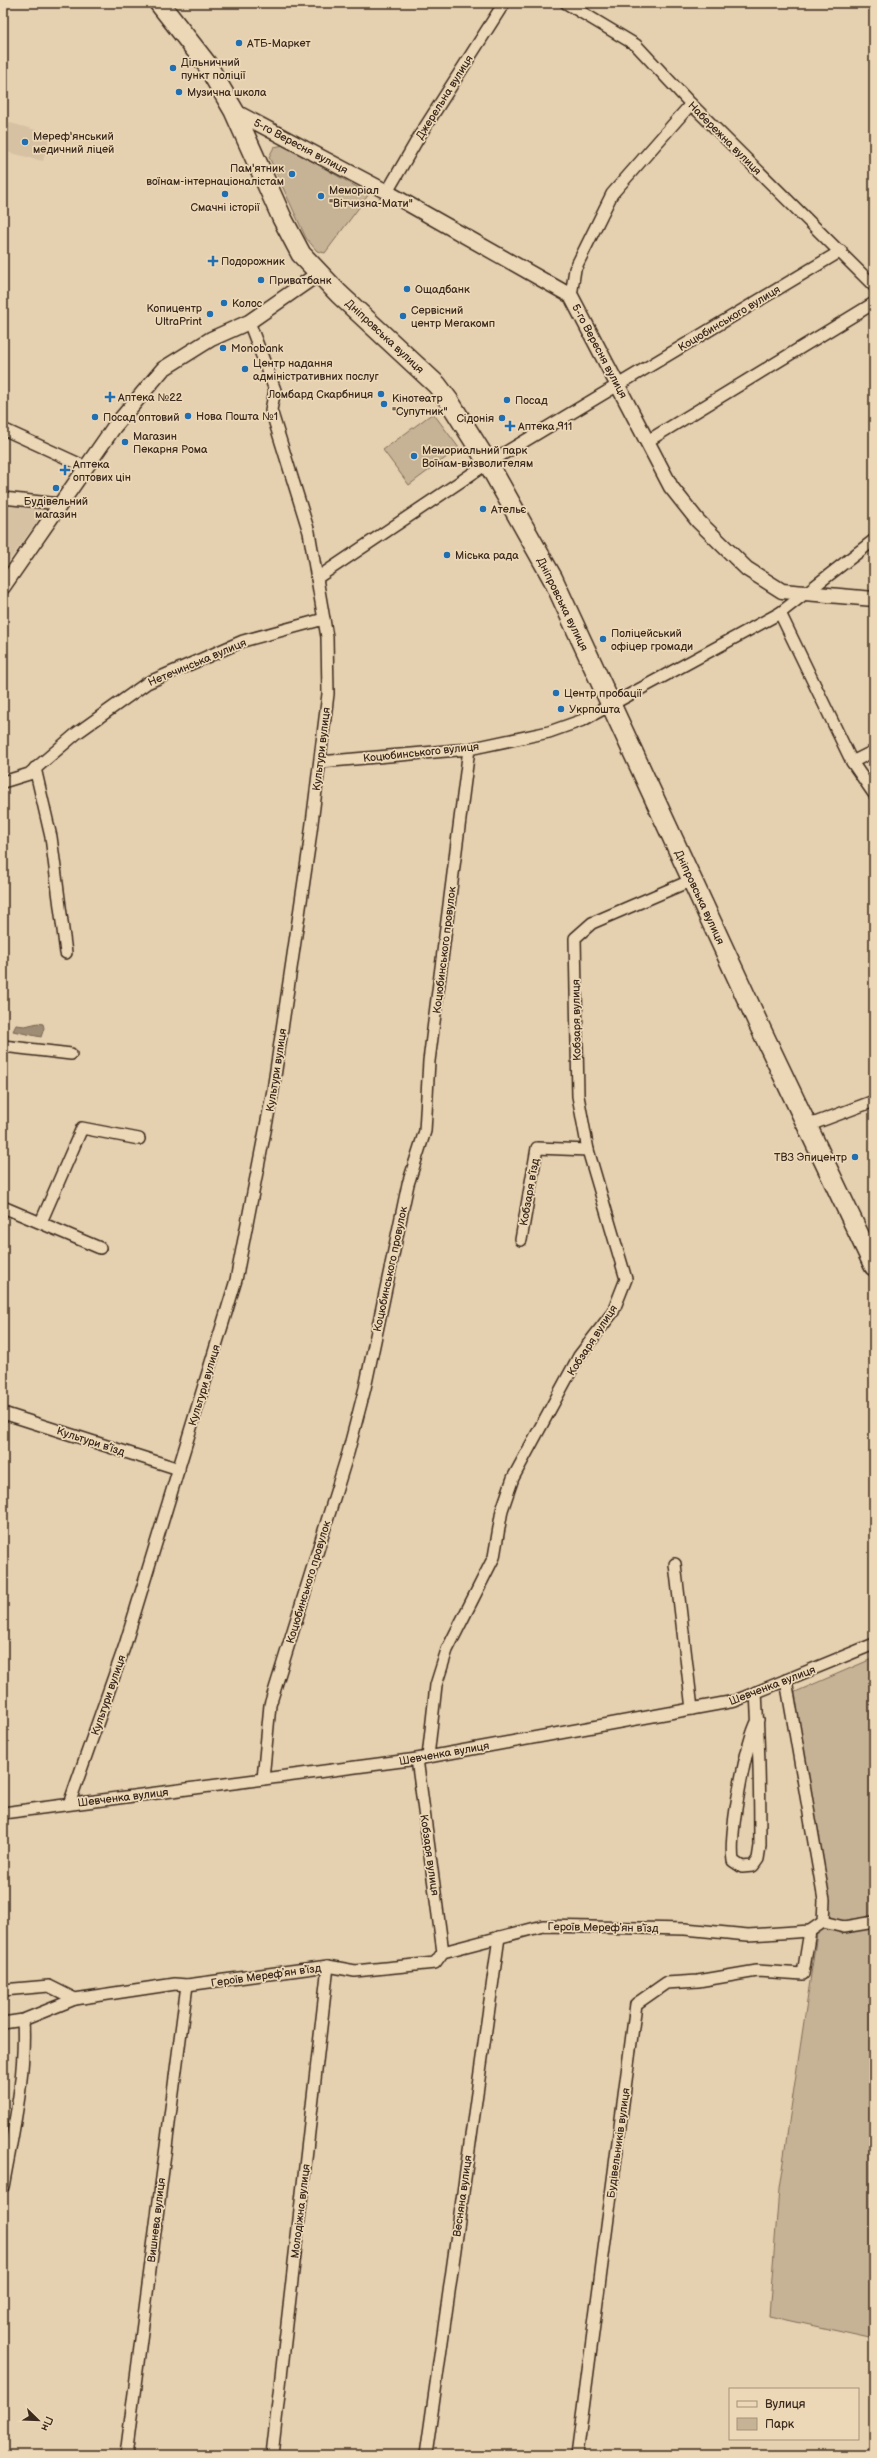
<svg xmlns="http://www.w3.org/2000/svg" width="877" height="2458" font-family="'Balsamiq Sans',sans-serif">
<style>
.built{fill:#d6c1a3}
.green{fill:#c6b295;stroke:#806e5a}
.water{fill:#9f8c74;stroke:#776552}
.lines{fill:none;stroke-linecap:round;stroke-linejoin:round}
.minor-casing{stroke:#3b2a1e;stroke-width:14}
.tertiary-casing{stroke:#3b2a1e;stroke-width:17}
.trunk-casing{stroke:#3b2a1e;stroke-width:22}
.minor{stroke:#ecd7b6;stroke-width:11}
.tertiary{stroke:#ecd7b6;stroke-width:14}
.trunk{stroke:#ecd7b6;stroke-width:19}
.poi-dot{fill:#1f6fb2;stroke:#ecd7b6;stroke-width:1.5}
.labels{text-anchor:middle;stroke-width:3.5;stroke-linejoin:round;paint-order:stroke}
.poi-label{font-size:11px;fill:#3b2a1e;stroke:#ecd7b6;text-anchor:start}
.street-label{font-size:11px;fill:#3b2a1e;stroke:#ecd7b6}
</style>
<rect width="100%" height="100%" fill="#e5d0b0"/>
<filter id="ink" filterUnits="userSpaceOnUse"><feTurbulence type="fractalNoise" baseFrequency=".025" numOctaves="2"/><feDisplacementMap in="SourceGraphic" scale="8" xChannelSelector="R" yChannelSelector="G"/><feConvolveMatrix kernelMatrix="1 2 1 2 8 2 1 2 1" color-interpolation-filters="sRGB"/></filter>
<g filter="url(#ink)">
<!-- built -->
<g class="built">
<polygon points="3,121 50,134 43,161 3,151"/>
<polygon points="3,503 48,507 3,569"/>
</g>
<!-- green -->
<g class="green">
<polygon points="284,145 369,194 325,253 317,251 306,238 269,157 274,147"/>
<polygon points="433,413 459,448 409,485 383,450"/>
<polygon points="874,1658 874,2339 769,2316 779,2189 817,1934 831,1923 793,1693"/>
</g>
<!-- water -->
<polygon class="water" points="38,1023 43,1024 44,1028 41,1037 13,1031 16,1025 25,1026"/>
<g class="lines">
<defs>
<g id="minor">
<polyline points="566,3 636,45 691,104 874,286"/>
<polyline points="387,192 420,135 504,3"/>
<polyline points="571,296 575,269 612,194 691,104"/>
<polyline points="3,429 86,467"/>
<polyline points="646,442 874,303"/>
<polyline points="3,498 60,504"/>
<polyline points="317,578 488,463 841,251"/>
<polyline points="780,613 852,762 874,751"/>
<polyline points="320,762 469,749 549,732 583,720 780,613 874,540"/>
<polyline points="852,762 874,794"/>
<polyline points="35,768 51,837 66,953"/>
<polyline points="3,782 29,774 77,733 147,683 243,641 324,619"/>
<polyline points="3,1046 71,1054"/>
<polyline points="807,1126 874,1101"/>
<polyline points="3,1207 100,1248"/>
<polyline points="41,1222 82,1128 139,1139"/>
<polyline points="521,1240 537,1148 588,1150"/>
<polyline points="3,1413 179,1469"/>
<polyline points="675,1564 692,1709"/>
<path d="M756,1692C759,1744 760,1795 760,1846L758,1859L753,1866L742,1867L733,1861C729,1834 745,1745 758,1720"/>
<polyline points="428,1757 436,1685 447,1650 494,1557 502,1510 513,1478 579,1356 613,1312 626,1279 588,1150 578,1096 575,938 592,923 692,880"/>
<polyline points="417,1759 443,1952"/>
<polyline points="263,1779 270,1705 348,1453 365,1388 408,1184 425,1131 429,1061 469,749"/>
<polyline points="69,1804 125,1645 236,1280 273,1090 309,847 328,694 327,637 309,532 271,410 275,390 249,322"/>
<polyline points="3,1813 417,1759 735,1701 874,1644"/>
<polyline points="823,1922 844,1927 874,1922"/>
<polyline points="3,1990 49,1986 75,1999 175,1984 187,1985 328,1966 355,1971 435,1963 443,1952 543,1926 685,1929 748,1935 810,1931 823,1922 824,1900 786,1680"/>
<polyline points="3,2023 23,2020 75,1999"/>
<path d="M3,2187C13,2131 26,2077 23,2020"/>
<polyline points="126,2455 187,1985"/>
<polyline points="272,2455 328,1966"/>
<polyline points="426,2455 499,1937"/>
<polyline points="577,2455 636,2004 666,1983 698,1981 757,1971 803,1974 810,1931"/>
</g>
<g id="tertiary">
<polyline points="234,111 387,192 571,296 671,487 698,521 747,569 782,591 874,599"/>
<polyline points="3,587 114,427 163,369 211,339 249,322 318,274"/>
</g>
<polyline id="trunk" points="159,3 206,63 234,111 282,218 301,254 339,294 437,385 449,401 488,463 553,579 759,1025 874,1266"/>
</defs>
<!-- minor casing -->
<use href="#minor" class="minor-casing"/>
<!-- tertiary casing -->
<use href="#tertiary" class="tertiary-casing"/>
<!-- trunk casing -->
<use href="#trunk" class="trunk-casing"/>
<!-- minor -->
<use href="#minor" class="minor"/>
<!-- tertiary -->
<use href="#tertiary" class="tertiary"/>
<!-- trunk -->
<use href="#trunk" class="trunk"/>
</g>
</g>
<!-- markers -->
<g class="poi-dot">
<circle cx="239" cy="43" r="4"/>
<circle cx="173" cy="68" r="4"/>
<circle cx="179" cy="92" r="4"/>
<circle cx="25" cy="142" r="4"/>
<circle cx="292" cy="174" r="4"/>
<circle cx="225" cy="194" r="4"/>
<circle cx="321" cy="196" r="4"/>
<path d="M211 255h4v4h4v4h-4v4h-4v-4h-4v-4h4z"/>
<circle cx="261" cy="280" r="4"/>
<circle cx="407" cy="289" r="4"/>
<circle cx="224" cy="303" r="4"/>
<circle cx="210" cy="314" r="4"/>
<circle cx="403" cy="316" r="4"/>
<circle cx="223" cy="348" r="4"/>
<circle cx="245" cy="369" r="4"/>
<circle cx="381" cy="394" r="4"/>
<path d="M108 391h4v4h4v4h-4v4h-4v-4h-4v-4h4z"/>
<circle cx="507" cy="400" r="4"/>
<circle cx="384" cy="404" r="4"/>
<circle cx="188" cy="416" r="4"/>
<circle cx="95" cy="417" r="4"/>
<circle cx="502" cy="418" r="4"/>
<path d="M508 420h4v4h4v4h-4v4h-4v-4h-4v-4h4z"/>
<circle cx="125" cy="442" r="4"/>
<circle cx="414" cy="456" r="4"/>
<path d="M63 464h4v4h4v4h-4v4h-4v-4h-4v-4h4z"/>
<circle cx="56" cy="488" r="4"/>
<circle cx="483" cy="509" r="4"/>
<circle cx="447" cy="555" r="4"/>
<circle cx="603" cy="639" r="4"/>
<circle cx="556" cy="693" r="4"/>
<circle cx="561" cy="709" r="4"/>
<circle cx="855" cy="1157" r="4"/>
</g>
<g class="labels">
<!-- poi labels -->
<g class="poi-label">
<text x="247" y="47">АТБ-Маркет</text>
<text x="181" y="66">Дільничний<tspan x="181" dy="13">пункт поліції</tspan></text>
<text x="187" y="96">Музична школа</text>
<text x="33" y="140">Мереф'янський<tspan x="33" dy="13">медичний ліцей</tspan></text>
<text x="284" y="172" text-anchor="end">Пам'ятник<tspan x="284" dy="13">воїнам-інтернаціоналістам</tspan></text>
<text x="329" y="194">Меморіал<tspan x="329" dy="13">"Вітчизна-Мати"</tspan></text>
<text x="225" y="211" text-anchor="middle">Смачні історії</text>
<text x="221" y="265">Подорожник</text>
<text x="269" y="284">Приватбанк</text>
<text x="415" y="293">Ощадбанк</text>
<text x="232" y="307">Колос</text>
<text x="202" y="312" text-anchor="end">Копицентр<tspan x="202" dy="13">UltraPrint</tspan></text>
<text x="411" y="314">Сервісний<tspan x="411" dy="13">центр Мегакомп</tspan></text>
<text x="231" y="352">Monobank</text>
<text x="253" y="367">Центр надання<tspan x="253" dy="13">адміністративних послуг</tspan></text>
<text x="373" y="398" text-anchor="end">Ломбард Скарбниця</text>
<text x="118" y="401">Аптека №22</text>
<text x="392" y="402">Кінотеатр<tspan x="392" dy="13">"Супутник"</tspan></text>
<text x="515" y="404">Посад</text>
<text x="196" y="420">Нова Пошта №1</text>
<text x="103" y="421">Посад оптовий</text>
<text x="494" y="422" text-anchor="end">Сідонія</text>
<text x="518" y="430">Аптека 911</text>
<text x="133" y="440">Магазин<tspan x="133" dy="13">Пекарня Рома</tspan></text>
<text x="422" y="454">Мемориальний парк<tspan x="422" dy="13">Воїнам-визволителям</tspan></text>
<text x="73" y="468">Аптека<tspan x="73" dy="13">оптових цін</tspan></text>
<text x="56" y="505" text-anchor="middle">Будівельний<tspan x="56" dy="13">магазин</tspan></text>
<text x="491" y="513">Ательє</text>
<text x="455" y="559">Міська рада</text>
<text x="611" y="637">Поліцейський<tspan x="611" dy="13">офіцер громади</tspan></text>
<text x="564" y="697">Центр пробації</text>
<text x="569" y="713">Укрпошта</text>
<text x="847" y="1161" text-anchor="end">ТВЗ Эпицентр</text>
</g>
<!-- street labels -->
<g class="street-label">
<text transform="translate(444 97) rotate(-58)" y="4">Джерельна вулиця</text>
<text transform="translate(725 138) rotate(45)" y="4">Набережна вулиця</text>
<text transform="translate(301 146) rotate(28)" y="4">5-го Вересня вулиця</text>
<text transform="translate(729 318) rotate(-31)" y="4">Коцюбинського вулиця</text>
<text transform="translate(385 336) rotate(43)" y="4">Дніпровська вулиця</text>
<text transform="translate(600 351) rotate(62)" y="4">5-го Вересня вулиця</text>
<text transform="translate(563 604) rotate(64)" y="4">Дніпровська вулиця</text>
<text transform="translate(197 662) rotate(-23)" y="4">Нетечинська вулиця</text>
<text transform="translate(321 749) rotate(-83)" y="4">Культури вулиця</text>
<text transform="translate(421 752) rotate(-6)" y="4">Коцюбинського вулиця</text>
<text transform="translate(700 897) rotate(65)" y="4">Дніпровська вулиця</text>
<text transform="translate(444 950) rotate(-83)" y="4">Коцюбинського провулок</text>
<text transform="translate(576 1020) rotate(-91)" y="4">Кобзаря вулиця</text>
<text transform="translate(276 1070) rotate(-81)" y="4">Культури вулиця</text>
<text transform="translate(529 1192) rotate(-80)" y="4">Кобзаря в’їзд</text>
<text transform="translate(390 1269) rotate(-78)" y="4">Коцюбинського провулок</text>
<text transform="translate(592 1340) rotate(-57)" y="4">Кобзаря вулиця</text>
<text transform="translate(204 1385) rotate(-73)" y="4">Культури вулиця</text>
<text transform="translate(91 1441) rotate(18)" y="4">Культури в’їзд</text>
<text transform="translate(308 1582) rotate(-73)" y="4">Коцюбинського провулок</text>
<text transform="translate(772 1685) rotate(-21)" y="4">Шевченка вулиця</text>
<text transform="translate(108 1695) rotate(-71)" y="4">Культури вулиця</text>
<text transform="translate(444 1753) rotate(-10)" y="4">Шевченка вулиця</text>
<text transform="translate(123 1797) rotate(-7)" y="4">Шевченка вулиця</text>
<text transform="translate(430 1855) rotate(82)" y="4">Кобзаря вулиця</text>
<text transform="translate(603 1927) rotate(1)" y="4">Героїв Мерефʼян вʼїзд</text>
<text transform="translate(266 1975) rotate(-8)" y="4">Героїв Мерефʼян вʼїзд</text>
<text transform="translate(618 2143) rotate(-82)" y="4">Будівельників вулиця</text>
<text transform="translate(462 2196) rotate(-82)" y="4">Весняна вулиця</text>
<text transform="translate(300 2211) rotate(-83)" y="4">Молодіжна вулиця</text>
<text transform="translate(156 2220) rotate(-83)" y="4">Вишнева вулиця</text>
</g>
</g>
<!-- margin -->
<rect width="877" height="2458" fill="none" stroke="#ecd7b6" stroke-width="16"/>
<rect x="8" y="8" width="861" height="2442" fill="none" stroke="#3b2a1e" stroke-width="1.5" filter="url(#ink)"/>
<!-- legend -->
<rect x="729" y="2388" width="130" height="52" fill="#ecd7b6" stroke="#a59279"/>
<rect x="737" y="2401" width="20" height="6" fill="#ecd7b6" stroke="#a59279"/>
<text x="765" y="2408" font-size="12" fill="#3b2a1e">Вулиця</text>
<rect x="737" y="2418" width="20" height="12" fill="#c6b295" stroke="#a59279"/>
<text x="765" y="2428" font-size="12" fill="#3b2a1e">Парк</text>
<!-- north arrow -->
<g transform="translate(38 2420) rotate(113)" stroke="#ecd7b6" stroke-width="3" paint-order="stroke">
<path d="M0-3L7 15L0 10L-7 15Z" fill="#3b2a1e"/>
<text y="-6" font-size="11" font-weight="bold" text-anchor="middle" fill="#3b2a1e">Пн</text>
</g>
</svg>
